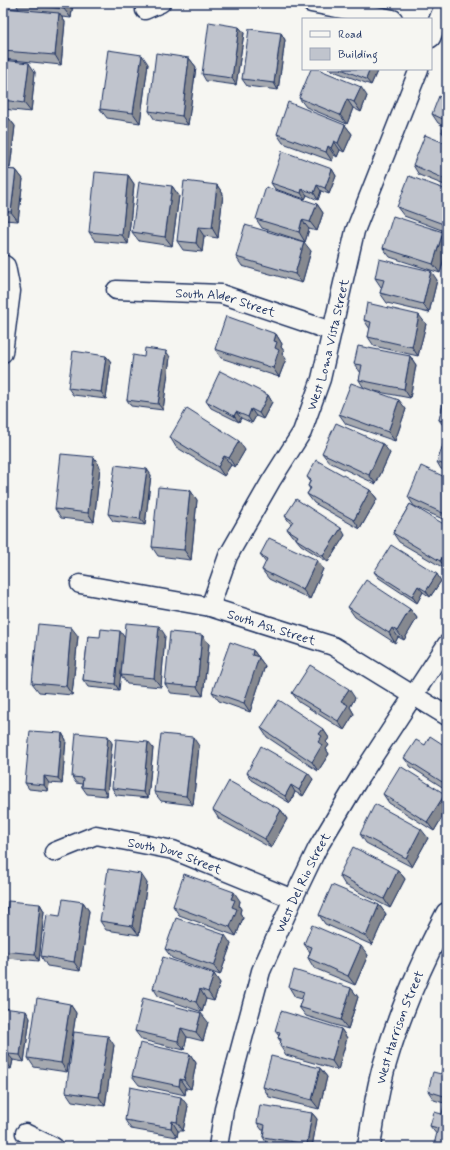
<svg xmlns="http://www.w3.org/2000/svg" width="450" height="1150" font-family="Mynerve,sans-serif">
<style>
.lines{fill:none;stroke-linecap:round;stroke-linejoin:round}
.minor-casing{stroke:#1b2f5e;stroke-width:21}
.tertiary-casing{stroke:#1b2f5e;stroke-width:25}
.minor{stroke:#f6f6f2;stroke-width:18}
.tertiary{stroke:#f6f6f2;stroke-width:22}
.wall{fill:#a5a9b0;stroke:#1b2f5e}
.shaded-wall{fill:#868990;stroke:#1b2f5e}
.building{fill:#c0c4cd;stroke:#1b2f5e}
.labels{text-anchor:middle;stroke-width:3.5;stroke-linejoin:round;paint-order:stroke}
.street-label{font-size:13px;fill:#1b2f5e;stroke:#f6f6f2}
</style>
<rect width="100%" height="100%" fill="#f6f6f2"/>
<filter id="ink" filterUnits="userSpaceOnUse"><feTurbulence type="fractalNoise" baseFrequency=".025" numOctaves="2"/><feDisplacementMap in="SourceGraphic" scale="8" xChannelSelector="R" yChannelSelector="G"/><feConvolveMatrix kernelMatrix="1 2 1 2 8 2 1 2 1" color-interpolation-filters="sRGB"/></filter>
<g filter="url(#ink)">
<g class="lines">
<defs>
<g id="minor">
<polyline points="311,3 393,19"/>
<polyline points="145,10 161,3"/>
<polyline points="431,38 445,3"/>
<polyline points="3,264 6,266 11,291 3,353"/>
<path id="s1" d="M116,290L221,294L331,331"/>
<path id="s2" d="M80,584L210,607L333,646L447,716"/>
<path id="s3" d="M210,607L228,556L271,481L302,432L321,379L355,231L419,69"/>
<path id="s4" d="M54,852L96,835L173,850L293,899"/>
<polyline points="25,1133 54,1147"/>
<path id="s5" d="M218,1147L224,1109L261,971L293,899L317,849L360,777L447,644"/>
</g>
<g id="tertiary">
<path id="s6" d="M369,1147C373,1119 377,1090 385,1063C400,1011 422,962 447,914"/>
</g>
</defs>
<!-- minor casing -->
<use href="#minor" class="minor-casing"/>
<!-- tertiary casing -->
<use href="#tertiary" class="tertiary-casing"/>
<!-- minor -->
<use href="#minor" class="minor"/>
<!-- tertiary -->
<use href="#tertiary" class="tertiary"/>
</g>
<!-- wall -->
<g class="wall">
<polygon points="15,3 73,3 71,18 62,17 65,22 61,65 3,59 3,8 19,9"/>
<polygon points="239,27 244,33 236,85 206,81 202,74"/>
<polygon points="281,33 285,40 278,90 247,86 242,79"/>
<polygon points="189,58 196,67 188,125 155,120 149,111"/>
<polygon points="3,60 35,72 31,112 3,109"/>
<polygon points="148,64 140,123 107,118 100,109"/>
<polygon points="328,69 378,69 371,85"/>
<polygon points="367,96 361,112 353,108 347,124 306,107 299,98"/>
<polygon points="447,99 447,139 442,132 444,126 438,123 432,114"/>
<polygon points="3,116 8,117 15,126 10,168 3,167"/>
<polygon points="345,125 352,134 344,152 340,150 337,157 334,155 332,161 283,143 277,134"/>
<polygon points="447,144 447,186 419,175 413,165"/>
<polygon points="3,169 16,170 23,179 18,221 3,220"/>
<polygon points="332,169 336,176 329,194 321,191 318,200 307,195 305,199 275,189 271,183"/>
<polygon points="128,175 134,184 128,244 95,241 89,232"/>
<polygon points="217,185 223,194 218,238 204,236 202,252 183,250 177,241"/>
<polygon points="172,186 179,196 172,246 139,241 132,232"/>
<polygon points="447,190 447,232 404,216 397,207"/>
<polygon points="317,204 323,213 317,231 309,229 305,242 262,228 256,219"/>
<polygon points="443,232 447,238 447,249 440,273 390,257 383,248"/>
<polygon points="311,251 302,283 242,266 236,257"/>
<polygon points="375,278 437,280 429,313 387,303 380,293 382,287 381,287"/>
<polygon points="364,320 426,324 418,356 374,346 368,337 370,329"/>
<polygon points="276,334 282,344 281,347 284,351 282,354 286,359 279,377 221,358 215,349"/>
<polygon points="106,356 111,362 106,399 73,395 68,388"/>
<polygon points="410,356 416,365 410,398 374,391 406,409 395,441 346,424 339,414 364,388 359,380 361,373 354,364"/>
<polygon points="144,357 170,357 163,410 131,406 127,400"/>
<polygon points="447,389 447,430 446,429 439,420"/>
<polygon points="268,395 272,402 263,419 256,416 252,423 241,418 239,422 211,408 206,401"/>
<polygon points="447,434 447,471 441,469 437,462"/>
<polygon points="170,437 245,450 235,467 231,465 224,476 176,447"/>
<polygon points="322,453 390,453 376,484 329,462"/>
<polygon points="100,467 94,522 61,518 55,509"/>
<polygon points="151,475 145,525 113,521 108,514"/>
<polygon points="307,477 370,490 377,499 360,529 314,503 307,494 310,489 308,486 310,481"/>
<polygon points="447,478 447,521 414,506 408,497"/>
<polygon points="190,490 197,500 191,560 158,556 152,547"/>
<polygon points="410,504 447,570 399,542 393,533"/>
<polygon points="285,516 345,535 328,562 301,545 296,539 296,538 292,536 287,529 291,524 290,523"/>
<polygon points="260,555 323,569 310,599 269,579 262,570 266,563"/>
<polygon points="374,572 441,581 430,597 423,592 417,603 379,578"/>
<polygon points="348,607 410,609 417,618 404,640 398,637 395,643 355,617"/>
<polygon points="165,635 161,687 127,684 121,675"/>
<polygon points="202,635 209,644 203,696 171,693 165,684"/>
<polygon points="78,636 72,695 39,692 32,683"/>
<polygon points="88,636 119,690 88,687 83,680"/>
<polygon points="253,650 265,666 250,712 219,701 212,692"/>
<polygon points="292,693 355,698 350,707 354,714 344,730 299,702"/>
<polygon points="261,728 323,729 329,738 326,742 329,745 326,749 329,754 318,771 267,737"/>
<polygon points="62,733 66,740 62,784 49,783 48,791 29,789 25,783"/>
<polygon points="112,743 107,796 87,794 82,787 82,784 76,783 72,777"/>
<polygon points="425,745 447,747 447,790 411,767 404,758"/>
<polygon points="199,746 193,805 161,801 154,792"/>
<polygon points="153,748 148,798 116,795 112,788"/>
<polygon points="247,773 313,779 303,796 295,792 290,803 251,780"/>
<polygon points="383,794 447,797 447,809 434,831 389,803"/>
<polygon points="213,810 281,810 287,819 271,848 219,819"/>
<polygon points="360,834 428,838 412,867 366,843"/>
<polygon points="398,870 405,879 390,908 345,885 339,875"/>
<polygon points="147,883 139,935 106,930 100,921"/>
<polygon points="240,901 239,906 241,909 240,913 243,918 236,936 179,915 173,906"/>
<polygon points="83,902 89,911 80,971 47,966 41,956 60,916"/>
<polygon points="40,904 44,911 39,961 7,958 3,952 3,949"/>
<polygon points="379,905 386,914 372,945 325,924 319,915"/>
<polygon points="231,944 220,975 172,958 165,949"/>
<polygon points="304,944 368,955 355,985 314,968 308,958 310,952"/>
<polygon points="214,974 220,983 214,1001 206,999 202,1012 159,997 153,988"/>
<polygon points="289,987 351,988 358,997 348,1029 306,1016 299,1007 302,999 295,997"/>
<polygon points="70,1004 76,1013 67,1072 34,1067 28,1058"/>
<polygon points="3,1008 30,1018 24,1062 13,1060 11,1069 3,1068"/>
<polygon points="208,1022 203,1041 187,1037 184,1050 142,1040 135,1031"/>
<polygon points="341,1029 347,1038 338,1070 286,1055 280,1046 281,1042 278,1038 279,1036 275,1031"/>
<polygon points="114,1045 105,1106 72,1101 66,1092"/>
<polygon points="447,1053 447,1104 434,1100 428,1091 441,1074"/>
<polygon points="190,1054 196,1063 191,1089 186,1088 185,1095 139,1085 132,1076"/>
<polygon points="320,1068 327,1077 319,1109 269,1097 263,1087"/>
<polygon points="188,1106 183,1131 178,1131 177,1137 131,1129 125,1120"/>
<polygon points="312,1113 317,1119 312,1147 287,1147 267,1144 263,1137 264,1130 262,1130 257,1123"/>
<polygon points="442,1114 447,1147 436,1147 434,1145 437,1135 430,1126"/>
</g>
<!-- shaded-wall -->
<g class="shaded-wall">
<polygon points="65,3 73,3 71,18 64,9"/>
<polygon points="59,13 65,22 61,65 55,55"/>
<polygon points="239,27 244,33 236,85 232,78"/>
<polygon points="281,33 285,40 278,90 274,83"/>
<polygon points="142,55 148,64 140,123 133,113"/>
<polygon points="189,58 196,67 188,125 182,116"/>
<polygon points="29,63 35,72 31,112 24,103"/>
<polygon points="370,69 378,69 371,85 366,79"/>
<polygon points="361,87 367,96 361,112 354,102"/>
<polygon points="347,99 353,108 347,124 340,115"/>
<polygon points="8,117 15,126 10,168 4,159"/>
<polygon points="345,125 352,134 344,152 338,143"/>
<polygon points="334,141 340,150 337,157 331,148"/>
<polygon points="328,146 334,155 332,161 326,152"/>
<polygon points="332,169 336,176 329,194 325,188"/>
<polygon points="16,170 23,179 18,221 11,212"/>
<polygon points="128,175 134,184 128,244 122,235"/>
<polygon points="217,185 223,194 218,238 212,228"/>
<polygon points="317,185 321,191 318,200 314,193"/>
<polygon points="172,186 179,196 172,246 165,237"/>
<polygon points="302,189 307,195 305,199 301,193"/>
<polygon points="317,204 323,213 317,231 310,222"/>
<polygon points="302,220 309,229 305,242 299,232"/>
<polygon points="198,227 204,236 202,252 196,243"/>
<polygon points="443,232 447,238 447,249 440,273 433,264"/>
<polygon points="304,242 311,251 302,283 295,274"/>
<polygon points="431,271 437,280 429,313 423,304"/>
<polygon points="419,315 426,324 418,356 412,347"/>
<polygon points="276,334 282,344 281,347 284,351 282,354 286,359 279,377 273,368 275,348 274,341"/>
<polygon points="166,351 170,357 163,410 158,404"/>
<polygon points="106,356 111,362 106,399 101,392"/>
<polygon points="410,356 416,365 410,398 404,389"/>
<polygon points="268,395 272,402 263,419 259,413"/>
<polygon points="399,400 406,409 395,441 388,432"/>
<polygon points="251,409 256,416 252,423 248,417"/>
<polygon points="236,412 241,418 239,422 234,416"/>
<polygon points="239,441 245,450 235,467 229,458"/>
<polygon points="383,444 390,453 376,484 369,475"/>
<polygon points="224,456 231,465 224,476 218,467"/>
<polygon points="94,457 100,467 94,522 88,513"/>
<polygon points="147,469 151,475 145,525 140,519"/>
<polygon points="190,490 197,500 191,560 184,550"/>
<polygon points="370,490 377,499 360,529 354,520"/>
<polygon points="341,528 345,535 328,562 323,556"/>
<polygon points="447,550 447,570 440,561"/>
<polygon points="317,560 323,569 310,599 303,590"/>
<polygon points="437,574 441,581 430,597 426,591"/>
<polygon points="418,586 423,592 417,603 412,596"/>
<polygon points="410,609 417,618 404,640 397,631"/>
<polygon points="159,626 165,635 161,687 154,678"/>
<polygon points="71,627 78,636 72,695 66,686"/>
<polygon points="392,628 398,637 395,643 389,633"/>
<polygon points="120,631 125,638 119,690 115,684"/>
<polygon points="202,635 209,644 203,696 197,687"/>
<polygon points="253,650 265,666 250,712 244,703"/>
<polygon points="349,689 355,698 350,707 354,714 344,730 338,721 341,701"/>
<polygon points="323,729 329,738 326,742 329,745 326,749 329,754 318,771 312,762 318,742 319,734"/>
<polygon points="62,733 66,740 62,784 58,778"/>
<polygon points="108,736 112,743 107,796 103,789"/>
<polygon points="193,737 199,746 193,805 186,796"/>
<polygon points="148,742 153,748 148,798 143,792"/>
<polygon points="308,773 313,779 303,796 299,790"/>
<polygon points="44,776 49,783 48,791 44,785"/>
<polygon points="291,785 295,792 290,803 285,796"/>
<polygon points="445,794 447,797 447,809 434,831 427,822"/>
<polygon points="281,810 287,819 271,848 265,839"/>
<polygon points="421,829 428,838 412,867 406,858"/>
<polygon points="398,870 405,879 390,908 384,899"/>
<polygon points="141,874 147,883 139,935 132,926"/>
<polygon points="234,892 240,901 239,906 241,909 240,913 243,918 236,936 230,927 232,907 231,899"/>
<polygon points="83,902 89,911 80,971 74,962"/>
<polygon points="40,904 44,911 39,961 35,954"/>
<polygon points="379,905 386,914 372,945 366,936"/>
<polygon points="225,935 231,944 220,975 214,966"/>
<polygon points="361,946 368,955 355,985 348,976"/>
<polygon points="214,974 220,983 214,1001 208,992"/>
<polygon points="351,988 358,997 348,1029 341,1020"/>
<polygon points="200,989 206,999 202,1012 196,1002"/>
<polygon points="70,1004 76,1013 67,1072 61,1063"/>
<polygon points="26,1011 30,1018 24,1062 20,1055"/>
<polygon points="201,1013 208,1022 203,1041 196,1032"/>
<polygon points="181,1028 187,1037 184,1050 178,1041"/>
<polygon points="341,1029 347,1038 338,1070 332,1061"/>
<polygon points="108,1036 114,1045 105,1106 99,1097"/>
<polygon points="8,1054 13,1060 11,1069 7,1062"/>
<polygon points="190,1054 196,1063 191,1089 184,1080"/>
<polygon points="320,1068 327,1077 319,1109 312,1100"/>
<polygon points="180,1079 186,1088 185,1095 179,1086"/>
<polygon points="181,1097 188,1106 183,1131 177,1122"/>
<polygon points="312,1113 317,1119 312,1147 309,1147 307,1144"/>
<polygon points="172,1121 178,1131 177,1137 171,1128"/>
</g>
<!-- building -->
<g class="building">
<polygon points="21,3 65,3 64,9"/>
<polygon points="3,8 59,13 55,55 3,51 3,29 5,30 6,21 3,21"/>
<polygon points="209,22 239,27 232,78 202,74"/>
<polygon points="249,29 281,33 274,83 242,79"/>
<polygon points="108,50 142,55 133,113 100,109"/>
<polygon points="156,53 189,58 182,116 149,111"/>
<polygon points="3,60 29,63 24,103 3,100"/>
<polygon points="311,69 318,69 361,87 354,102 347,99 340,115 299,98"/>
<polygon points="341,69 370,69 366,79"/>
<polygon points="439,96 447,99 447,134 442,132 447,121 432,114"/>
<polygon points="288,102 345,125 338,143 334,141 331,148 328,146 326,152 277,134"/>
<polygon points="3,116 8,117 4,159 3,159"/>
<polygon points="425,135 447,144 447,180 413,165"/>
<polygon points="282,151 332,169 325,188 317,185 314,193 302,189 301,193 271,183"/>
<polygon points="3,169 16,170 11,212 3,211"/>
<polygon points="95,172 128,175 122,235 89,232"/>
<polygon points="409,176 447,190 447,221 446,225 397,207"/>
<polygon points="184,181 217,185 212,228 198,227 196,243 177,241"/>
<polygon points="139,182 172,186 165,237 132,232"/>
<polygon points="266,187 317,204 310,222 302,220 299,232 256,219"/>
<polygon points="393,216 443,232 433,264 383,248"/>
<polygon points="245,225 304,242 295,274 236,257"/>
<polygon points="379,259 431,271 423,304 380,293 384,280 375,278"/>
<polygon points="367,303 419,315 412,347 368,337 371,322 364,320"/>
<polygon points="226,316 276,334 274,341 277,342 275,348 279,350 273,368 215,349"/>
<polygon points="358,346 410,356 404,389 359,380 362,365 354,364"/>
<polygon points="145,348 166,351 158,404 127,400 133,355 144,357"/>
<polygon points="73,351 106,356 101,392 68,388"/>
<polygon points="220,371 268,395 259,413 251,409 248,417 236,412 234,416 206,401"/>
<polygon points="351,383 399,400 388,432 339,414"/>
<polygon points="447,389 447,422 439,420"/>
<polygon points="187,408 239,441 229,458 224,456 218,467 170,437"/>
<polygon points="336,423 383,444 369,475 322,453"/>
<polygon points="447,434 447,466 437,462"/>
<polygon points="61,454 94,457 88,513 55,509"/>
<polygon points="316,460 370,490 354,520 307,494 311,488 308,486 311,480 307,477"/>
<polygon points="115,465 147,469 140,519 108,514"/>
<polygon points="421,466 447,478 447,515 408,497"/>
<polygon points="158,487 190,490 184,550 152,547"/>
<polygon points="296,499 341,528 323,556 296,539 298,536 287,529 293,521 285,516"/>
<polygon points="410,504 447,526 447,550 440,561 393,533"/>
<polygon points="269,538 317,560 303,590 262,570 267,559 260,555"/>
<polygon points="391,545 437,574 426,591 418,586 412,596 374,572"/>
<polygon points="366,580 410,609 397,631 392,628 389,633 348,607"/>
<polygon points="126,623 159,626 154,678 121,675"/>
<polygon points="38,624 71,627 66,686 32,683"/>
<polygon points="101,629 120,631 115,684 83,680 88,636 100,637"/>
<polygon points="170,632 202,635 197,687 165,684"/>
<polygon points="230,642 253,650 252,655 259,657 244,703 212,692"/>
<polygon points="310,665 349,689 341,701 348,705 338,721 292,693"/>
<polygon points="279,700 323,729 319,734 322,736 318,742 322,745 312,762 261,728"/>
<polygon points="30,731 62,733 58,778 44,776 44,785 25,783"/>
<polygon points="76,733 108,736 103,789 82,787 83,778 72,777"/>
<polygon points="161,734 193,737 186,796 154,792"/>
<polygon points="430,736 447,747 447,785 404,758 416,740 425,745"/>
<polygon points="116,739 148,742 143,792 112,788"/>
<polygon points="261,746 308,773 299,790 291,785 285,796 247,773"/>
<polygon points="400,766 445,794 427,822 383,794"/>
<polygon points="229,781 281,810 265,839 213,810"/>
<polygon points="375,804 421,829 406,858 360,834"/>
<polygon points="353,847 398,870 384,899 339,875"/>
<polygon points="108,869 141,874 132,926 100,921"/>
<polygon points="184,874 234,892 231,899 235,900 232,907 237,909 230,927 173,906"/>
<polygon points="332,885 379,905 366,936 319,915"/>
<polygon points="63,899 83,902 74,962 41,956 47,914 60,916"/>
<polygon points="8,901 40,904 35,954 3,951"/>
<polygon points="176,918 225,935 214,966 165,949"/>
<polygon points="312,925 361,946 348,976 308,958 312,947 304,944"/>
<polygon points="163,957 214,974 208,992 200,989 196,1002 153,988"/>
<polygon points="294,970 351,988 341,1020 299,1007 304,992 289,987"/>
<polygon points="37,998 70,1004 61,1063 28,1058"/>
<polygon points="143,998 201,1013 196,1032 181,1028 178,1041 135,1031"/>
<polygon points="3,1008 26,1011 20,1055 8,1054 7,1062 3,1062"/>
<polygon points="281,1011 341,1029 332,1061 280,1046 281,1039 278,1038 280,1032 275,1031"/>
<polygon points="74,1032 108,1036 99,1097 66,1092"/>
<polygon points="140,1043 190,1054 184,1080 180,1079 179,1086 132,1076"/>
<polygon points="447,1053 447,1097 428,1091 433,1072 441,1074"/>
<polygon points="271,1056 320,1068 312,1100 263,1087"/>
<polygon points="130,1087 181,1097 177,1122 172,1121 171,1128 125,1120"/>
<polygon points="260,1105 312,1113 307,1144 263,1137 265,1125 257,1123"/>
<polygon points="444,1105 447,1106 447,1147 443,1147 434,1145 438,1128 430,1126 434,1112 442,1114"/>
</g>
</g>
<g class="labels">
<!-- street labels -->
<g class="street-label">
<text dy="5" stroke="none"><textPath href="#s1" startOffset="111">South Alder Street</textPath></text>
<text dy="5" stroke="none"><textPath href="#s3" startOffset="290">West Loma Vista Street</textPath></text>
<text dy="5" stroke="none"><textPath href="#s2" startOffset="197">South Ash Street</textPath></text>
<text dy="5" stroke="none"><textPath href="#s4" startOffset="127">South Dove Street</textPath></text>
<text dy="5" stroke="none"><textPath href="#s5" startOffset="279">West Del Rio Street</textPath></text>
<text dy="5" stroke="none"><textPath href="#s6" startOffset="124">West Harrison Street</textPath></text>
</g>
</g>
<!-- margin -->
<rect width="450" height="1150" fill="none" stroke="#f6f6f2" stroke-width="16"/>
<rect x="8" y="8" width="434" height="1134" fill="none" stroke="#1b2f5e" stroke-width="1.5" filter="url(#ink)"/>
<!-- legend -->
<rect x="302" y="18" width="130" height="52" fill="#f6f6f2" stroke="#9ea6b7"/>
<rect x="310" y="31" width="20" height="6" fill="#f6f6f2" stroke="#9ea6b7"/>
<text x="338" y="38" font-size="12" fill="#1b2f5e">Road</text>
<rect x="310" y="48" width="20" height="12" fill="#c0c4cd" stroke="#9ea6b7"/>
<text x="338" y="58" font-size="12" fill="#1b2f5e">Building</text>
</svg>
